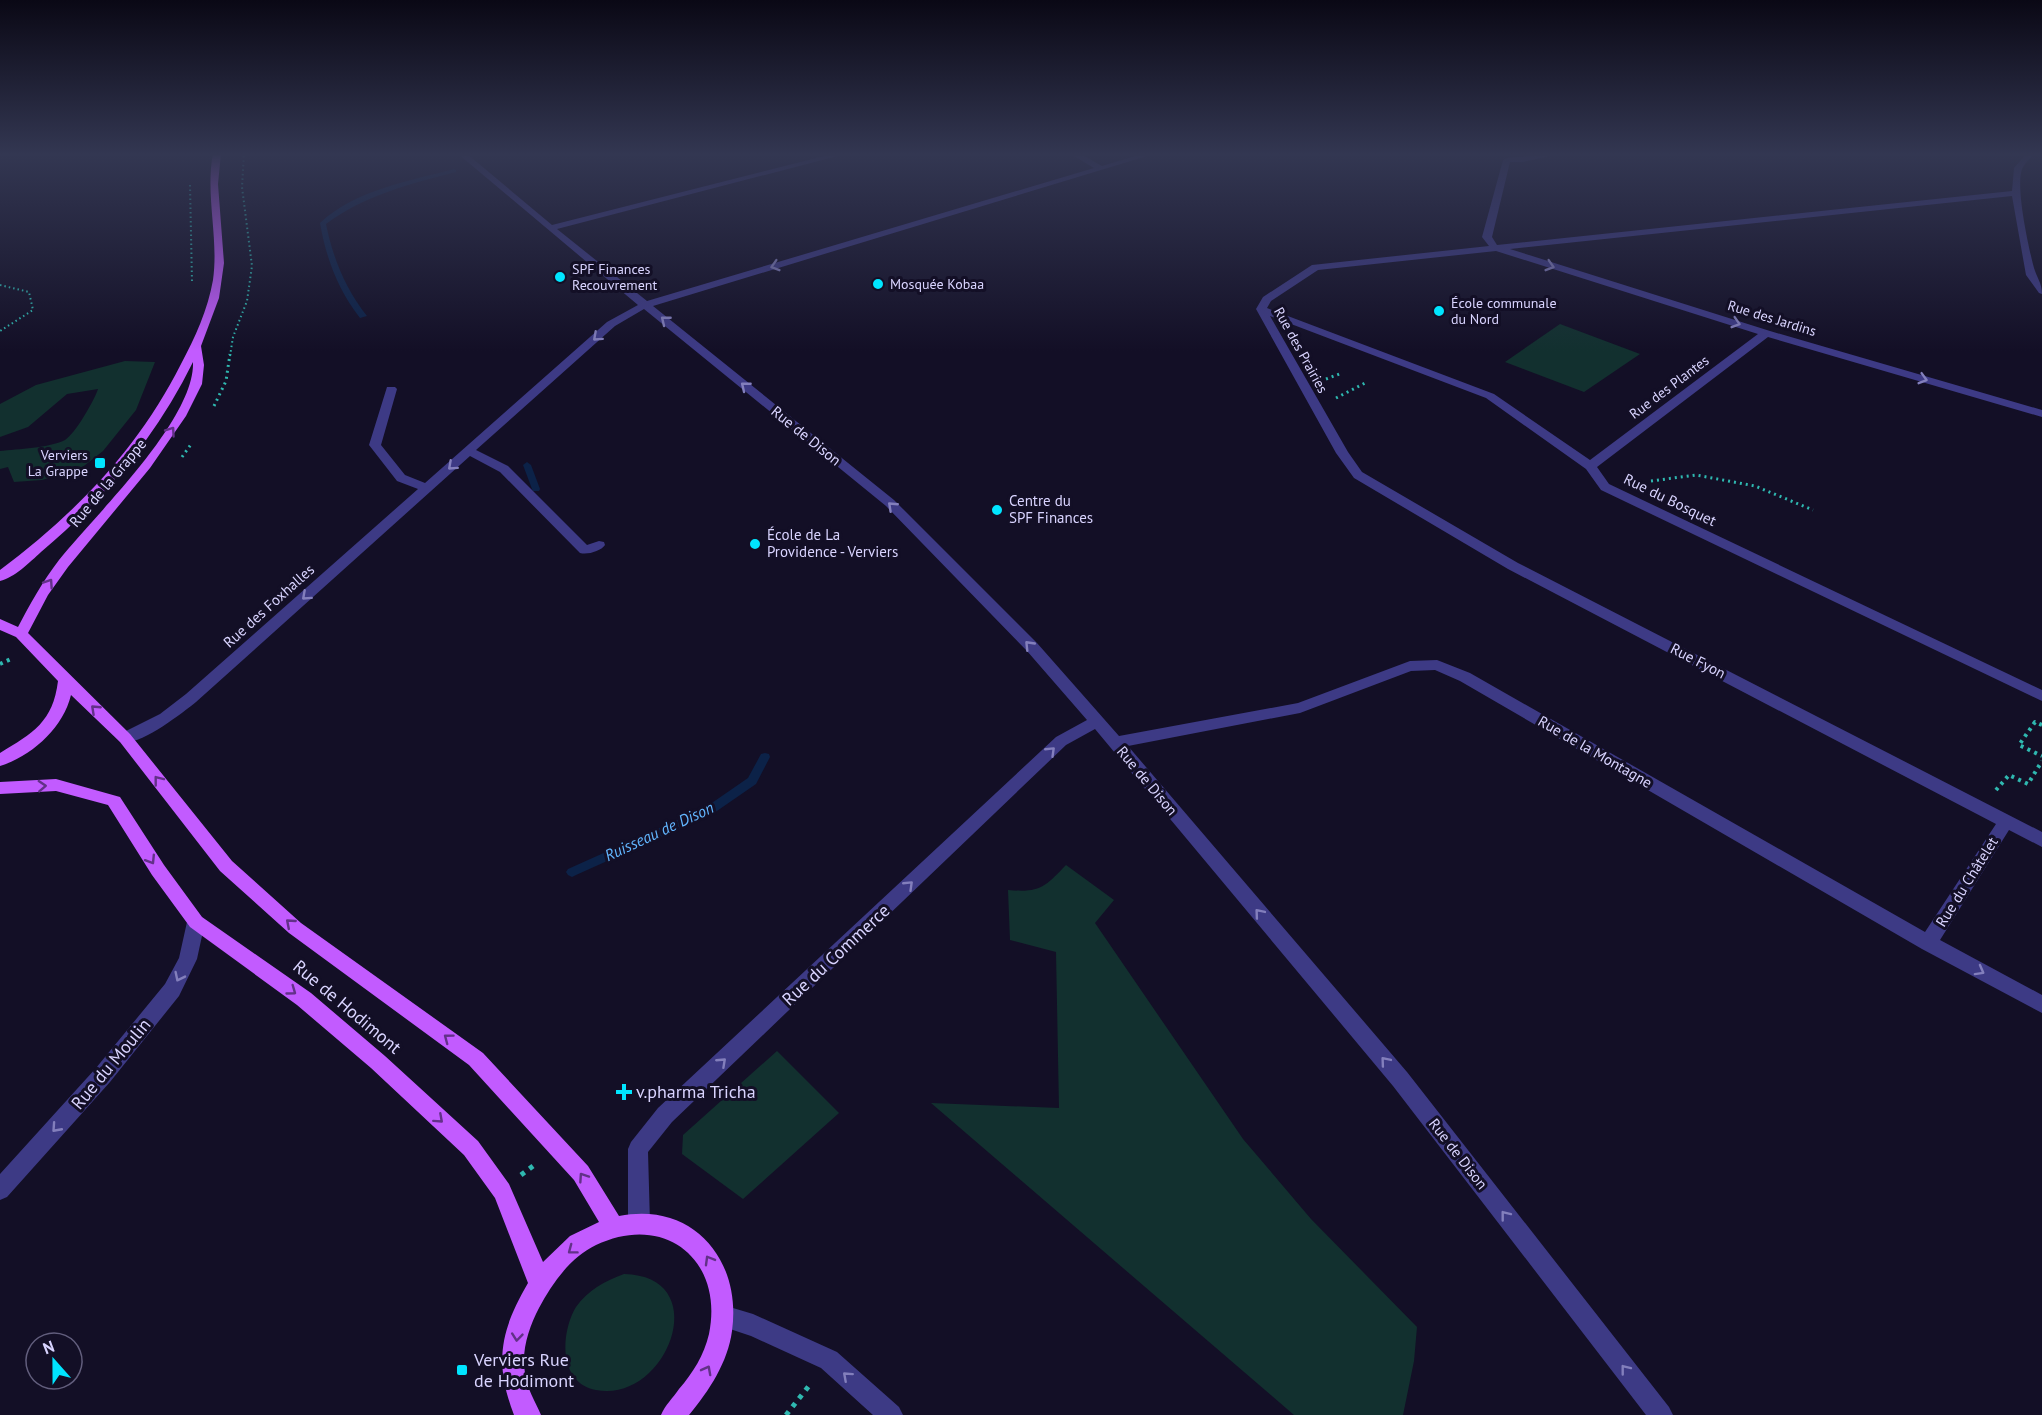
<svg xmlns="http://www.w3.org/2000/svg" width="2042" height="1415" font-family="'PT Sans',sans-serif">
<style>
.green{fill:#12302f}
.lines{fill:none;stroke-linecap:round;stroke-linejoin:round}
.stream{fill:#0c2248;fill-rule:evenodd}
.path-far3{stroke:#2fb8b0;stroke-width:2;stroke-dasharray:1.5 3;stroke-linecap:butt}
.path-far2{stroke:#2fb8b0;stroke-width:3;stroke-dasharray:2 4;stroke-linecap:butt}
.path-far1{stroke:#2fb8b0;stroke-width:4;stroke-dasharray:3 4.5;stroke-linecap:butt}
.path{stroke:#2fb8b0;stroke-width:5;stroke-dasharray:4.5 6;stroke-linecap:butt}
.minor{fill:#3d3a85;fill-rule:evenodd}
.major{fill:#c25bff;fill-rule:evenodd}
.oneway{stroke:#837fbc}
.oneway2{stroke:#623188}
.poi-dot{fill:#00e5ff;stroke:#130f26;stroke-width:2}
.labels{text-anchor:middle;stroke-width:6;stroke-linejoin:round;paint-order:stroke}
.far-poi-label{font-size:14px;fill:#d9d4ff;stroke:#130f26;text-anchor:start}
.far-street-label{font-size:14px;fill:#d9d4ff;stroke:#130f26}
.street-label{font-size:15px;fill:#d9d4ff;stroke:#130f26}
.poi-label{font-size:15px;fill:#d9d4ff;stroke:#130f26;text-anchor:start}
.water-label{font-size:16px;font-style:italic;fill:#62b6ff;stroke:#130f26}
.near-street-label{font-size:18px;fill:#d9d4ff;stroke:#130f26}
.near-poi-label{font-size:18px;fill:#d9d4ff;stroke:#130f26;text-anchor:start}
</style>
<rect width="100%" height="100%" fill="#130f26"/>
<!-- green -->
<g class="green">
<polygon points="1560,324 1640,354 1584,392 1505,362"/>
<path d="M125,361L155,362L136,410L103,451L80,469L42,480L14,482L8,467L0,469V451C18,449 49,448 65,440C75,434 94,401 98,389L67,394L28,427L0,437V404L36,385Z"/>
<path d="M1066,865L1114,900L1095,923L1243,1139L1311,1219L1417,1327L1414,1361L1403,1415H1294L931,1103L1059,1108L1056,952L1010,940L1008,890C1040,893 1045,887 1066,865Z"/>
<polygon points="777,1051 839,1113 743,1199 682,1154 683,1135"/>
<path d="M624,1274C716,1276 667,1404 596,1390C559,1383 560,1334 576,1307C588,1290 605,1281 624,1274Z"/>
</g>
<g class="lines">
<!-- stream -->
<g class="stream">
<path d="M454,169L456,170V172C410,184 365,195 326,224C333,258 345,288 367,316L360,318C338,290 326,258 320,223C355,190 409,181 454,169Z"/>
<polygon points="527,462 531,465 540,489 539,491 533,491 532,489 523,465"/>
<polygon points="765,753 769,754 770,757 756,784 714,813 576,875 572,877 568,875 566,872 568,869 706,807 748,778 761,754"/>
</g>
<!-- path-far3 -->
<g class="path-far3">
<polyline points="190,185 192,282"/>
<polyline points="0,285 29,292 33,310 0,331"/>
<polyline points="230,356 233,337 247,301 252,266 242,187 244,153"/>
</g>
<!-- path-far2 -->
<g class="path-far2">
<polyline points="1326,379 1342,373"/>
<polyline points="1336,398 1367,382"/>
<polyline points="214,406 226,381 230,354"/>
<polyline points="182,457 192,443"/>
<polyline points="1651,481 1696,475 1755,486 1813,510"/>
</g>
<!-- path-far1 -->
<g class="path-far1">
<polyline points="0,664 13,658"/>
<polyline points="2042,725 2035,722 2019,745 2042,756"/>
<polyline points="1996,790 2009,775 2028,784 2042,761"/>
</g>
<!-- path -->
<g class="path">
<polyline points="521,1175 537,1163"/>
<polyline points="786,1415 812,1382"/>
</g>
<!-- minor -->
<g class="minor">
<path d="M457,153H466L552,225L836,153H849L557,229L647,301L1094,168L1069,153H1079L1102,166L1145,153H1157L653,306L894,500L1037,643L1119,736L1298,703L1410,661L1437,660L1470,673L1925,932L1996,824L1508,569L1354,478L1336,453L1256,309L1263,297L1312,265L1489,246L1482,237L1503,160L1507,158L1563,153L1523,162H1510L1492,237L1497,245L2012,191L2014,168L2027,153H2035C2032,157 2026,162 2023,167C2014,183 2029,249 2034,268C2037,278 2042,283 2042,294L2039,293L2026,275L2012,196L1510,249L1770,331L2042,410V417L1768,337L1597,467L1609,484L2042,690V701L1601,490L1586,469L1486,398L1270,316L1348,452L1362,472L1518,563L2042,832V847L2009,830L1940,940L2042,995V1013L1922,949L1460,681L1435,670L1411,671L1300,713L1128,746L1407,1072L1669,1407L1673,1415H1646L1393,1086L1095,729L1066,745L672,1122L648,1152L650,1223L647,1231L639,1234L631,1231L628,1223V1149L631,1142L658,1108L1056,737L1087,720L1027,651L886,506L644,309L615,326L476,450L508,466L587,545L599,541L604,542L605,545C601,551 588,555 580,553L500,472L470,456L196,702C182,713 138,748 120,742L117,738L120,734L160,714L186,694L418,489L397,481L369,445L387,387H395L397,389L381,445L405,475L425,483L607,322L638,305ZM1496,251L1758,334L1590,460L1494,394L1267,308L1271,301L1318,270Z"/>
<polygon points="196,914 202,917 205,922 197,959 179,996 110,1082 7,1197 0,1200 0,1174 96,1068 165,984 179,958 187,922 190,917"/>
<polygon points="723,1305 753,1314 837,1352 899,1407 903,1415 873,1415 821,1368 751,1336 715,1324 712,1316 715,1308"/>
</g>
<!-- major -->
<path class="major" d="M213,153H221L218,184L224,263L219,298L201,346L204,365L202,384L186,416L150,468L68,567L48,595L28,633L130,734L232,861L301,923L483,1053L588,1166L619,1216C693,1201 742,1260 732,1331C728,1362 709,1391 689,1415H661C665,1405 673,1398 679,1389C693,1373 704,1355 709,1334C724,1260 665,1212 596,1245C571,1257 552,1283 539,1308C529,1327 521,1351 525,1373C527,1389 535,1401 541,1415H514C494,1363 500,1331 528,1283L495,1198L464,1155L371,1068L297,1005L190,927L152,875L108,805L56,791L0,794V782L56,779L120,797L164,865L202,917L311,993L385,1056L478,1141L509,1184L543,1262L570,1236L599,1222L574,1180L469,1065L289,933L220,871L120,742L71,695C63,728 32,756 0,766V753C33,733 53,722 58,681L16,637L0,630V619L18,627C30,604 43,581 59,560C95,515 195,420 193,362C156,437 105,498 41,552C30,562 14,578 0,581V570C75,514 138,449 181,364C195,338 208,309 213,280C219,237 205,196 213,153Z"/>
</g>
<!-- one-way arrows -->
<defs><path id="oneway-chevron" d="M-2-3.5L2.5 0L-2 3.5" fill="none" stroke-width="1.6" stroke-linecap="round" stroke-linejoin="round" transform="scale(1.5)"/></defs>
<g class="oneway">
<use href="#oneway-chevron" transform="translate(775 266) rotate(163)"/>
<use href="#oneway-chevron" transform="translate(1550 266) rotate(17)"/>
<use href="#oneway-chevron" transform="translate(665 320) rotate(-141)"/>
<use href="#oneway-chevron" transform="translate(1736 323) rotate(17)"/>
<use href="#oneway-chevron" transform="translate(597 337) rotate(138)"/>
<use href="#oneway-chevron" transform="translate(1923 379) rotate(16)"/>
<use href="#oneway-chevron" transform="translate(745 386) rotate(-141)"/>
<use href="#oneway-chevron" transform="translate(452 466) rotate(138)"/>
<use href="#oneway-chevron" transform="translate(892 506) rotate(-137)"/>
<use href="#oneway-chevron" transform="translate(306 596) rotate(138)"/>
<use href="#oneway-chevron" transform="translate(1029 645) rotate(-134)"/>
<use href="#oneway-chevron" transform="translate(1051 751) rotate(-44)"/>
<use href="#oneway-chevron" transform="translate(909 885) rotate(-44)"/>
<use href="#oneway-chevron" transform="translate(1259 913) rotate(-130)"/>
<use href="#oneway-chevron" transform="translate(1980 971) rotate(29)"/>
<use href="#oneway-chevron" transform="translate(179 977) rotate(116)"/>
<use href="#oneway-chevron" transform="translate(1385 1061) rotate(-130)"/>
<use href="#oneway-chevron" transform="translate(722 1062) rotate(-43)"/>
<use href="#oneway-chevron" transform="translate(56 1128) rotate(132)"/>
<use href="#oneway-chevron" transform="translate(1505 1215) rotate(-128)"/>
<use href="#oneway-chevron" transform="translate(1625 1369) rotate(-128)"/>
<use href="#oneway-chevron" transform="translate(847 1376) rotate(-138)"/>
</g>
<g class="oneway2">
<use href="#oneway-chevron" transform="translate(171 431) rotate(-55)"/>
<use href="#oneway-chevron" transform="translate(49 583) rotate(-56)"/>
<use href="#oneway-chevron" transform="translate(95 709) rotate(-137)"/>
<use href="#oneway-chevron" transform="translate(158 780) rotate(-128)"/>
<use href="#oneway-chevron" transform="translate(42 786) rotate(-3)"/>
<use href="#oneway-chevron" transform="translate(151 860) rotate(58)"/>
<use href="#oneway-chevron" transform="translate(290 923) rotate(-139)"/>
<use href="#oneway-chevron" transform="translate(292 991) rotate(36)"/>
<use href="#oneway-chevron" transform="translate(448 1038) rotate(-143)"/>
<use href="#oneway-chevron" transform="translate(439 1119) rotate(42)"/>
<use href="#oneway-chevron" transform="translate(583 1177) rotate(-124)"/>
<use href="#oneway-chevron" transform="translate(572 1250) rotate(143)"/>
<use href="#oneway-chevron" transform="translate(709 1260) rotate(-120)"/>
<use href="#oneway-chevron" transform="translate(517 1337) rotate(96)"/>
<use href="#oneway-chevron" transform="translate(707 1370) rotate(-62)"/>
</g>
<!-- sky -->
<linearGradient id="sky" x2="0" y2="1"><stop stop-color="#0a0815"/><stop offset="0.44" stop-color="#333752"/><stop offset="1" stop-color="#333752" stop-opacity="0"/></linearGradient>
<rect width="2042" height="351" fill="url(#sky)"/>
<!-- markers -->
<g class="poi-dot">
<circle cx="560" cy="277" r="6"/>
<circle cx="878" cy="284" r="6"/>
<circle cx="1439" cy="311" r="6"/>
<rect x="94" y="457" width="12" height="12" rx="3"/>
<circle cx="997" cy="510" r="6"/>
<circle cx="755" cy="544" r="6"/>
<path d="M621 1083h6v6h6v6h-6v6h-6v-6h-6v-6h6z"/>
<rect x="456" y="1364" width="12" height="12" rx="3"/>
</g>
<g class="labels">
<!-- far-poi labels -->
<g class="far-poi-label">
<text x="572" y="274">SPF Finances<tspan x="572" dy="16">Recouvrement</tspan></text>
<text x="890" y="289">Mosquée Kobaa</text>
<text x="1451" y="308">École communale<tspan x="1451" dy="16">du Nord</tspan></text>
<text x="88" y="460" text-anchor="end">Verviers<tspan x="88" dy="16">La Grappe</tspan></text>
</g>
<!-- far-street labels -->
<g class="far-street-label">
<text transform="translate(1772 318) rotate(17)" y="5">Rue des Jardins</text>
<text transform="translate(1301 350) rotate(61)" y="5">Rue des Prairies</text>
<text transform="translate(1669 387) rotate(-37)" y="5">Rue des Plantes</text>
</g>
<!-- street labels -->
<g class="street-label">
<text transform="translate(806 436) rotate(39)" y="5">Rue de Dison</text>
<text transform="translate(108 483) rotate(-50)" y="5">Rue de la Grappe</text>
<text transform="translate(1670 500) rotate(26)" y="5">Rue du Bosquet</text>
<text transform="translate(269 606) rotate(-42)" y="5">Rue des Foxhalles</text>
<text transform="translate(1698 661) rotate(27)" y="5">Rue Fyon</text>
<text transform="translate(1595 752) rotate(30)" y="5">Rue de la Montagne</text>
<text transform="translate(1147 781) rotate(50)" y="5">Rue de Dison</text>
<text transform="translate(1967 882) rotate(-58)" y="5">Rue du Châtelet</text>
<text transform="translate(1458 1154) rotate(52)" y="5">Rue de Dison</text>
</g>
<!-- poi labels -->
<g class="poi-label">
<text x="1009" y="506">Centre du<tspan x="1009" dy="17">SPF Finances</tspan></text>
<text x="767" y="540">École de La<tspan x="767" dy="17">Providence - Verviers</tspan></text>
</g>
<!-- water labels -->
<g class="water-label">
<text transform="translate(659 831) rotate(-25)" y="6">Ruisseau de Dison</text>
</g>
<!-- near-street labels -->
<g class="near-street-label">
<text transform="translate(836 955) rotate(-43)" y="6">Rue du Commerce</text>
<text transform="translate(347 1007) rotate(40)" y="6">Rue de Hodimont</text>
<text transform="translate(111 1064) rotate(-50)" y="6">Rue du Moulin</text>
</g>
<!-- near-poi labels -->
<g class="near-poi-label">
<text x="636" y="1098">v.pharma Tricha</text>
<text x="474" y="1366">Verviers Rue<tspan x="474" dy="21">de Hodimont</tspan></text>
</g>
</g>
<!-- north arrow -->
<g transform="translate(54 1361) rotate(339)"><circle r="28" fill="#130f26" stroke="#625e7d" stroke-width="1.5"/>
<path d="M0-4.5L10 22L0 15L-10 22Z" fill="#00e5ff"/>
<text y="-9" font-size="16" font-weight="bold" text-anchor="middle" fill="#d9d4ff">N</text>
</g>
</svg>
